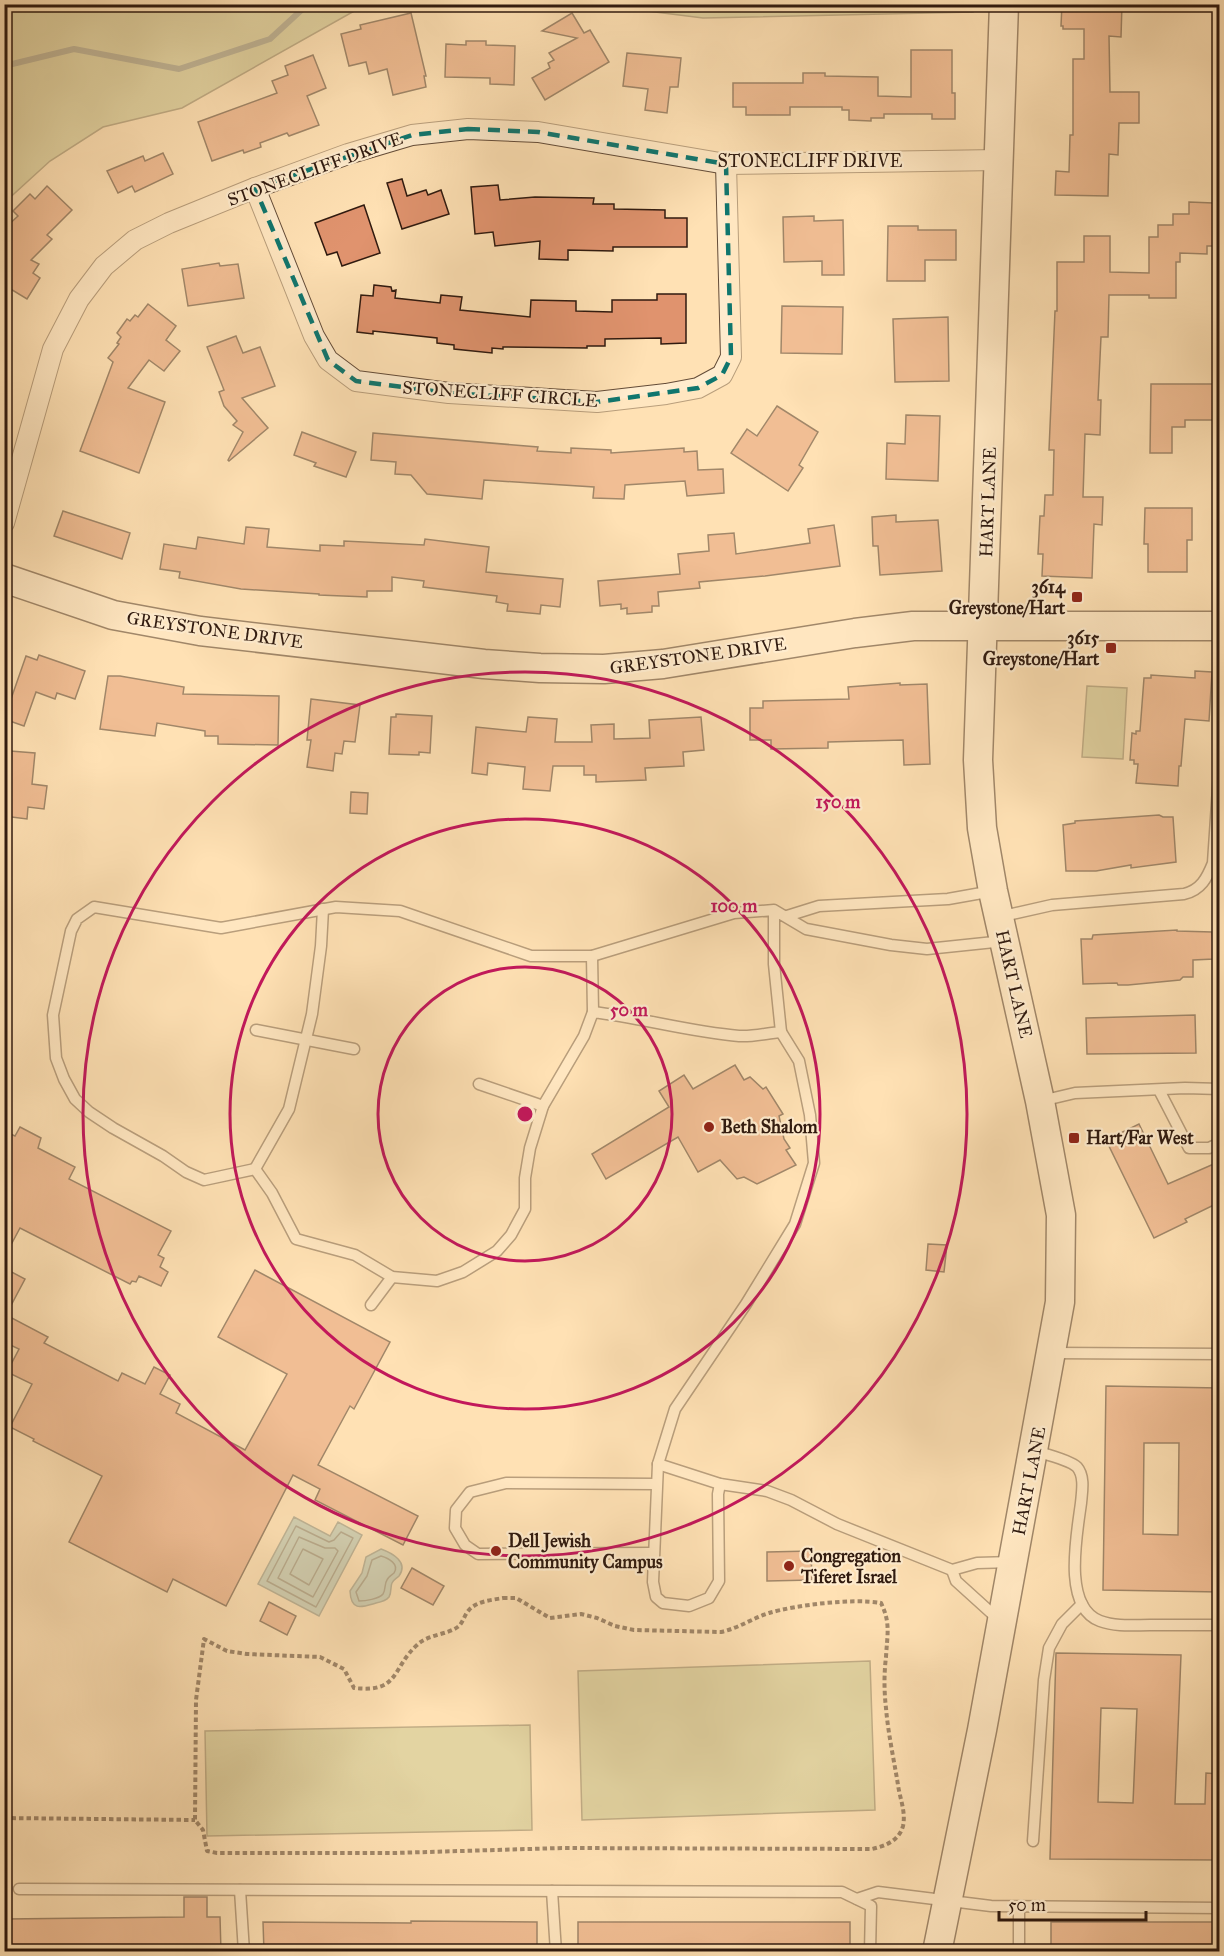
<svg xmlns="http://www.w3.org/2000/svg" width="1224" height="1956" font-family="'IM FELL Great Primer',serif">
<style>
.green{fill:#c0c38d;stroke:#786e4e;stroke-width:1.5}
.water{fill:#a0bdb1;stroke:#737c70;stroke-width:1.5}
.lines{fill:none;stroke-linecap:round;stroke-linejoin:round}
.shore{stroke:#686c60;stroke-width:1.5}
.stream{stroke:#737c70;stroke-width:6}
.building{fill:#e0936e;stroke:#301a0f;stroke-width:1.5;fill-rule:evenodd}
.lane-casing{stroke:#644c38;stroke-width:13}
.street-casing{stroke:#644c38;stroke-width:22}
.secondary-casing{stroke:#301a0f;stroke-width:31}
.path{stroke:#301a0f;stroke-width:4;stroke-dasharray:4.5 3;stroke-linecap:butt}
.lane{stroke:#ffecce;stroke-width:10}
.street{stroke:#ffecce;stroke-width:20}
.secondary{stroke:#ffecce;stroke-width:28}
.marked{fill:none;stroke:#0f766e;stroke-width:4.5;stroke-dasharray:12 8;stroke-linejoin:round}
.ring{fill:none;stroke:#c2185b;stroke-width:3}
.poi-dot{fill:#8f2418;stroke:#ffecce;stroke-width:2}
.labels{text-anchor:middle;stroke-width:4.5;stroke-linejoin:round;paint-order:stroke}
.street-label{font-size:18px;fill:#301a0f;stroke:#ffecce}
.poi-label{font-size:18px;font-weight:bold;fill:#301a0f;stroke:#ffecce;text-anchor:start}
.centre{fill:#c2185b;stroke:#ffecce;stroke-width:3}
.ring-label{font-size:18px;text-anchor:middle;font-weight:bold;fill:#c2185b;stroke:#ffecce;stroke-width:4.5;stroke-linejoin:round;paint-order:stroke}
</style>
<rect width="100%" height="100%" fill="#ffe1b4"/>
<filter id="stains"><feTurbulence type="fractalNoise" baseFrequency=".00333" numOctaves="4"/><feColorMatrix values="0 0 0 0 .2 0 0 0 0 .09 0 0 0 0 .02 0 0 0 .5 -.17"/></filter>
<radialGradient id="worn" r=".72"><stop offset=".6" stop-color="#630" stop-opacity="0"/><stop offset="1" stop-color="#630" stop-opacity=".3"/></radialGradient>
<!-- green -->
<g class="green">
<polygon points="23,4 198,4 213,7 213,4 383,5 356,10 182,108 103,127 50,161 5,202 5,14"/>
<polygon points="599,5 974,4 974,5 973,12 703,18"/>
<polygon points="1087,686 1127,688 1123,759 1082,757"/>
<polygon points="870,1661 875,1810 582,1820 578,1671"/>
<polygon points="530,1725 532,1830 207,1836 205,1731"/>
</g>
<!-- water -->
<g class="water">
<polygon points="294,1517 330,1536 338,1522 362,1535 319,1616 258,1584"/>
<path d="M381,1549C392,1553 409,1562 399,1576C396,1579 394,1579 392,1583C390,1587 392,1592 389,1597C386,1601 381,1602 376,1603C362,1607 351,1612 350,1591L362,1573L366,1557Z"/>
</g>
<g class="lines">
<!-- shore -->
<g class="shore">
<polygon points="296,1526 329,1542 334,1540 341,1532 353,1538 316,1607 267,1581"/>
<polygon points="299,1537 325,1548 335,1548 338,1551 313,1597 278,1578"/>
<polygon points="303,1549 323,1559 309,1585 290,1574"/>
<path d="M381,1556C388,1558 400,1564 394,1573C392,1575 388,1577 387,1580C384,1584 386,1590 383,1594C379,1599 365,1601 359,1601L356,1592L367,1576L372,1560Z"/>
</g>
<!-- stream -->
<polyline class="stream" points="4,66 74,49 179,69 270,39 308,4"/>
</g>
<!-- building -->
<g class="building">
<polygon points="1062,4 1122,4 1121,37 1109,36 1110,92 1139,92 1139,123 1119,123 1118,155 1109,154 1108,196 1055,195 1056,171 1069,172 1070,135 1073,135 1073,59 1084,59 1084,29 1063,29 1063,26 1061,26"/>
<polygon points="411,13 426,76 424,76 426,87 393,95 387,69 369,74 366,62 349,66 341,34 361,29 360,25"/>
<polygon points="572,13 584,33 590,30 609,62 545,100 532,78 550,68 548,63 554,60 549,53 577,38 542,31"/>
<polygon points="466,41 486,41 486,45 515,46 514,85 490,84 490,78 445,77 446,44 466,45"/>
<polygon points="911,50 952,50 952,93 955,93 955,119 932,119 932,114 884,114 884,118 871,118 871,121 849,120 849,110 842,110 842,107 790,107 790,115 746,115 746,107 733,107 733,83 803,83 803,73 825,73 825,76 878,77 878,96 911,97"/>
<polygon points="627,53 681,58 678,87 670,87 667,113 645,110 648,89 623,86"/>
<polygon points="313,55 326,88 307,96 319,125 289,136 287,133 260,143 261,147 244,153 243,150 212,161 198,122 277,93 272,81 288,75 285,66"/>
<polygon points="163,153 173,174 135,192 132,186 118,193 107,171 143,156 145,161"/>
<polygon points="402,179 407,196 426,190 428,195 441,190 449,214 402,229 387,183"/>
<polygon points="498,185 500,200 535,197 594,198 593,204 614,204 614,209 665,210 665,218 687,218 687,247 613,247 613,251 568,250 568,260 539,259 540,241 495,246 493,232 475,234 471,187"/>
<polygon points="47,186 72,210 47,235 52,239 31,260 39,264 33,273 40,278 27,299 4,285 4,229 18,216 13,211 30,194 35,199"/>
<polygon points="1189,202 1213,203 1213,220 1220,220 1220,246 1207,246 1207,254 1180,253 1180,262 1176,262 1176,298 1149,298 1149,295 1109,295 1108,337 1101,337 1098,400 1101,400 1100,435 1085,434 1083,497 1103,497 1102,525 1094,524 1092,578 1042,576 1043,554 1038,554 1040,516 1044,516 1045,495 1053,495 1054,450 1049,450 1055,311 1057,311 1057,262 1084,262 1084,236 1110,236 1110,272 1149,273 1149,237 1158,237 1158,225 1173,225 1173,214 1189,214"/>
<polygon points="364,205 380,253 342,266 337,252 327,255 315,223"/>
<polygon points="814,216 814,221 843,220 844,275 822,275 822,261 784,262 783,217"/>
<polygon points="888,226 918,226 918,230 956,230 956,260 925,260 925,281 887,281"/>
<polygon points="219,263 220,266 238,264 244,298 188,306 182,269"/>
<polygon points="374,285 391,287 392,291 396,290 395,298 440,303 441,295 462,297 460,310 530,317 531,300 576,301 576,311 612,312 612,300 657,300 657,294 686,294 686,343 661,344 661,338 605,339 605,346 587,346 587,348 503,347 503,349 492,348 492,353 454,349 454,345 437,343 437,338 373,331 373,334 357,332 361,295 373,296"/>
<polygon points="148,304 176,326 166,340 180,351 164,371 149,360 128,388 165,402 139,473 80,451 113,362 108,358 119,344 117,343 121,337 117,333 127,319 130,321 135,315 138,317"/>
<polygon points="782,306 843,307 842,354 781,353"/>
<polygon points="948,317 949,381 895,382 893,319"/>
<polygon points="236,336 243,353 260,347 275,386 242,398 268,428 229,461 228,460 243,432 233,425 237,421 224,406 219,392 224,390 207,347"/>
<polygon points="1151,384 1218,384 1218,420 1185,420 1185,427 1172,427 1172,453 1150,453"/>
<polygon points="777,406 818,432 799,465 803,468 788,491 731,453 747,429 757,436"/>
<polygon points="906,415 940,416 938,481 886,479 887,443 905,444"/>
<polygon points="302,432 356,452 346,477 314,466 316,463 294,455"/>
<polygon points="373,433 538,447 537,451 571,453 571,448 611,450 611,453 684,448 684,452 697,451 698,470 723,469 724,493 687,496 685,481 625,485 624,499 593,498 594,487 484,480 482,499 427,494 411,475 395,474 396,462 371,460"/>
<polygon points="1145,508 1192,508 1192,540 1187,540 1187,572 1148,572 1148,544 1144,544"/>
<polygon points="63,511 130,533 122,559 54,536"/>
<polygon points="896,515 896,522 938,520 942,571 880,575 878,546 873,546 872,517"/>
<polygon points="834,525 840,566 765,576 699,582 700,588 658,592 659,606 652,606 652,612 627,614 627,608 621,609 621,604 600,606 598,581 680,574 678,554 709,551 708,535 734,533 736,554 810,543 808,529"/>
<polygon points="246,527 269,529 267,547 320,551 320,545 344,546 344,541 424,545 425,539 489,547 486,572 563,579 560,607 541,605 540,614 507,611 508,604 496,602 497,596 423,587 424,581 392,577 392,591 367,591 367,597 319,595 319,594 241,589 179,578 180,572 160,569 164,544 196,549 198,537 244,544"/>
<polygon points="39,655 85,671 75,699 57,693 55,699 36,692 24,726 4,719 26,656 37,660"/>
<polygon points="1195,671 1212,672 1209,721 1185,719 1181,766 1179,766 1178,786 1136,783 1138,764 1134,764 1134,760 1130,760 1132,733 1136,734 1136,731 1140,731 1144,678 1151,678 1151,675 1195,678"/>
<polygon points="108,676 120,676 184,687 183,694 279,696 278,745 218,744 218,736 205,736 205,731 157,723 155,736 100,729"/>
<polygon points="900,683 900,685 927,684 930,764 904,765 903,740 828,742 828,748 771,749 771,740 750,740 750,708 763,708 763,701 849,699 848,687"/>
<polygon points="311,699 360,705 355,742 344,741 342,754 335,753 333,771 307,767 311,740 307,740"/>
<polygon points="396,714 432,716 430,753 419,752 419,755 389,754 391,717 396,717"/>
<polygon points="528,717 557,719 555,742 592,742 591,725 614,724 614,739 650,738 649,720 701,717 704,750 683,752 684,766 645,768 646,780 596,782 596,775 584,775 584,766 553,766 550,791 523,789 525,767 488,763 487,775 472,773 476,727 526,732"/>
<polygon points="10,751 35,753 32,784 47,786 44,809 28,807 27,819 4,816 4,775 7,775"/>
<polygon points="351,792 368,793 367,814 350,813"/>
<polygon points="1159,815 1163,817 1173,817 1176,862 1131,868 1131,865 1096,871 1066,871 1063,825 1075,823 1075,821"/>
<polygon points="1177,930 1177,931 1212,932 1214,959 1193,960 1193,977 1183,977 1180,980 1128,985 1118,985 1117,983 1083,984 1081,939 1092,939 1093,935"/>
<polygon points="1195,1015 1196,1053 1087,1054 1086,1018"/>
<polygon points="735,1065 744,1080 750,1077 763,1089 766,1087 783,1114 779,1116 784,1139 790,1148 786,1150 796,1165 757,1184 744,1177 737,1179 720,1160 698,1172 678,1137 606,1179 592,1154 669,1107 659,1091 684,1075 693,1089"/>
<polygon points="1139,1124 1168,1184 1216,1163 1220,1171 1220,1202 1185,1219 1187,1222 1154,1238 1106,1140"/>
<polygon points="20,1127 41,1138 38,1148 75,1167 69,1179 171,1231 158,1255 164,1258 160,1267 168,1272 161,1286 139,1276 136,1282 132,1281 130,1284 20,1228 4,1258 4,1131 15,1136"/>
<polygon points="928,1244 947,1245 944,1272 926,1270"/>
<polygon points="4,1268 25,1279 6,1315 48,1337 44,1343 118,1381 122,1373 145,1384 154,1367 170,1375 160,1394 180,1404 176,1413 245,1450 287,1374 218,1337 255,1270 390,1342 354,1409 350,1406 318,1465 418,1516 403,1545 315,1500 320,1489 293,1475 226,1606 173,1579 167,1592 69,1542 102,1476 33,1441 34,1439 10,1427 32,1384 7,1372 19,1349 4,1342"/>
<path d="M1106,1386L1220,1388V1592L1103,1590ZM1144,1443H1179L1178,1535L1143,1534Z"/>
<polygon points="811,1551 812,1580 767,1581 767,1552"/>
<polygon points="412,1568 444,1586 433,1605 401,1588"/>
<polygon points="269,1602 296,1616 287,1635 260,1621"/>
<path d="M1056,1653L1181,1655L1175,1804H1205L1206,1773L1220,1774V1860L1050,1859ZM1101,1708L1137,1709L1133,1803L1098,1802Z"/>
<polygon points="184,1897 207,1897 207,1917 220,1917 221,1952 5,1952 5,1919 184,1917"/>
<polygon points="411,1921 537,1922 537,1952 264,1952 263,1922 411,1923"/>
<rect x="578" y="1922" width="272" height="30"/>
<rect x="1051" y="1922" width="169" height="30"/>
</g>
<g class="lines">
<defs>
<g id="lane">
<path d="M774,910V964L781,1032C767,1033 753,1037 739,1036C690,1032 642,1018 593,1012L584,1036L543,1106L530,1148L525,1178V1209L511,1235L497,1251L463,1272L437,1281L392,1277L355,1255L296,1239L272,1193L255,1169L204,1180L186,1172L163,1156L113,1128L89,1112L75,1099L64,1079L56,1058L53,1015L71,931L77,919L94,907L221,928L336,907L400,911L531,956H592L734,913L774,910L806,929L891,945L927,949L1004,941"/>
<polyline points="787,916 819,906 948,899 993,891"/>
<path d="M999,917L1052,905L1184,894C1201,890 1207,878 1213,863L1220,758"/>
<polyline points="592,956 593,1012"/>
<polyline points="256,1030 354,1049"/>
<polyline points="479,1084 543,1106"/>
<polyline points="1159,1090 1189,1148 1209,1148 1220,1143"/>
<polyline points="1041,1101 1075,1093 1185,1088 1220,1089"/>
<polyline points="255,1169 289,1109 312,1014 321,946 323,909"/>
<polyline points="371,1305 392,1277"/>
<polyline points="1052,1353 1220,1354"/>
<path d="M1035,1451C1045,1454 1070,1460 1077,1467C1085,1476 1082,1492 1081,1503C1077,1534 1062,1607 1100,1621C1116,1627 1134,1625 1150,1625C1173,1625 1196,1625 1220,1625"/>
<polyline points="658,1464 720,1484 767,1491 791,1500 837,1524 952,1570 977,1563 1012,1562"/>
<polyline points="720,1484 718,1494 719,1581 709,1598 689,1606 663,1603 656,1597 653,1582 658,1464 675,1409 746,1304 795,1224 814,1163 810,1115 799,1061 781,1032"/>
<polyline points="652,1553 478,1554 465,1545 455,1528 456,1510 470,1492 506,1483 656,1484"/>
<polyline points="952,1570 956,1581 998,1619"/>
<polyline points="1033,1841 1044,1680 1049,1648 1062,1624 1082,1604"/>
<polyline points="19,1889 842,1892 871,1906 870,1952"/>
<polyline points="240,1890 244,1952"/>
<polyline points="552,1891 556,1952"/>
<polyline points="857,1899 878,1892 991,1906 1220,1908"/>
<polyline points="1019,1907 1019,1952"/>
</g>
<g id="street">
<polyline points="255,188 314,336 328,360 356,381 449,393 597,402 666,394 698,388 722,375 731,357 726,164"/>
<polyline points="4,523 53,349 79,299 104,266 135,240 169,223 255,188 348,154 412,135 468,129 538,132 726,164 999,160"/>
</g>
<g id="secondary">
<polyline points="4,578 113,615 200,631 484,664 540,668 604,669 663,664 855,633 913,626 1220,626"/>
<polyline points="937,1952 982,1730 1060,1302 1061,1215 1040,1101 993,891 982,828 978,760 1004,4"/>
</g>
</defs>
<!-- lane casing -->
<use href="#lane" class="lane-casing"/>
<!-- street casing -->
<use href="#street" class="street-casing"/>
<!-- secondary casing -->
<use href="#secondary" class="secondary-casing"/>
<!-- path -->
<g class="path">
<path d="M503,1598H516L550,1618L581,1614L597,1618L615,1626L634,1630L721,1632C739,1628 753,1618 769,1613C796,1605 853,1598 881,1603C891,1623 887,1636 886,1657C884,1673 884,1691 886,1708C888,1733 894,1760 898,1785C900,1799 906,1812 903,1826C899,1841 885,1846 872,1849L562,1848L394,1853H217L207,1851L203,1830L195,1820L196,1700L204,1639L227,1651L247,1654L320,1657L344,1669L354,1688C400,1693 391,1669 417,1645C428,1634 448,1635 459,1626C463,1622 465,1614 469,1610C477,1601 492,1600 503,1598Z"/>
<polyline points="4,1818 195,1820"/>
</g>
<!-- lane -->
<use href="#lane" class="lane"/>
<!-- street -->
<use href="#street" class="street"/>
<!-- secondary -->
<use href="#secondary" class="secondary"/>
</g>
<!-- marked area -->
<path d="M0 0H1224V1956H0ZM468,129L538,132L726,164L731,357L722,375L698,388L597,402L449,393L356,381L328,360L255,188L412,135Z" fill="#ffe1b4" fill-opacity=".55" fill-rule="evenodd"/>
<path class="marked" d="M468,129L538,132L726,164L731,357L722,375L698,388L597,402L449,393L356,381L328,360L255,188L412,135Z"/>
<!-- distance rings -->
<g class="ring">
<circle cx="525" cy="1114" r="147"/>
<circle cx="525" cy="1114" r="295"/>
<circle cx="525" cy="1114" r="442"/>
</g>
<!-- markers -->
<g class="poi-dot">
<rect x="1071" y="591" width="12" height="12" rx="3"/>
<rect x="1105" y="642" width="12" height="12" rx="3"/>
<circle cx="709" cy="1127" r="6"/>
<rect x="1068" y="1132" width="12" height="12" rx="3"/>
<circle cx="496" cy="1551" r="6"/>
<circle cx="789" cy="1566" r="6"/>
</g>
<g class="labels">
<!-- street labels -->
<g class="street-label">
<text x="810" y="167">STONECLIFF DRIVE</text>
<text transform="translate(315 169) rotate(-20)" y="6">STONECLIFF DRIVE</text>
<text transform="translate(500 394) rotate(4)" y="6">STONECLIFF CIRCLE</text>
<text transform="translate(988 502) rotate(-88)" y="6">HART LANE</text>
<text transform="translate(215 630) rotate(8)" y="6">GREYSTONE DRIVE</text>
<text transform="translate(698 656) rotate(-8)" y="6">GREYSTONE DRIVE</text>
<text transform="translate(1014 984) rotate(77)" y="6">HART LANE</text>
<text transform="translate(1029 1481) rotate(-79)" y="6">HART LANE</text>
</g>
<!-- poi labels -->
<g class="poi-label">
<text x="1065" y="593" text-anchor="end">3614<tspan x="1065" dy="21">Greystone/Hart</tspan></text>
<text x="1099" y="644" text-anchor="end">3615<tspan x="1099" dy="21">Greystone/Hart</tspan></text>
<text x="721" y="1133">Beth Shalom</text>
<text x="1086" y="1144">Hart/Far West</text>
<text x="508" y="1547">Dell Jewish<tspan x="508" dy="21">Community Campus</tspan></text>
<text x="801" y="1562">Congregation<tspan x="801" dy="21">Tiferet Israel</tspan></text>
</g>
</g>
<circle cx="525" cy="1114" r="9" class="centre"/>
<g class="ring-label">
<text x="838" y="808">150 m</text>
<text x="734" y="912">100 m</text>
<text x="629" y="1016">50 m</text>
</g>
<!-- margin -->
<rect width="1224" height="1956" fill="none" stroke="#ffe1b4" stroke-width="24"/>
<rect x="6" y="6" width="1212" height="1944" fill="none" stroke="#301a0f" stroke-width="3"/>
<rect x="12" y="12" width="1200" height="1932" fill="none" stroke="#301a0f" stroke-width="1.5"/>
<!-- scale -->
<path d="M999 1911v9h147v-9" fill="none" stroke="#301a0f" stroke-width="3"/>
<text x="1008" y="1911" font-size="18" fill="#301a0f" stroke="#ffecce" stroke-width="4.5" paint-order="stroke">50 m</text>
<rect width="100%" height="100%" filter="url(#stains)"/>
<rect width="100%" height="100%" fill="url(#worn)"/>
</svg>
